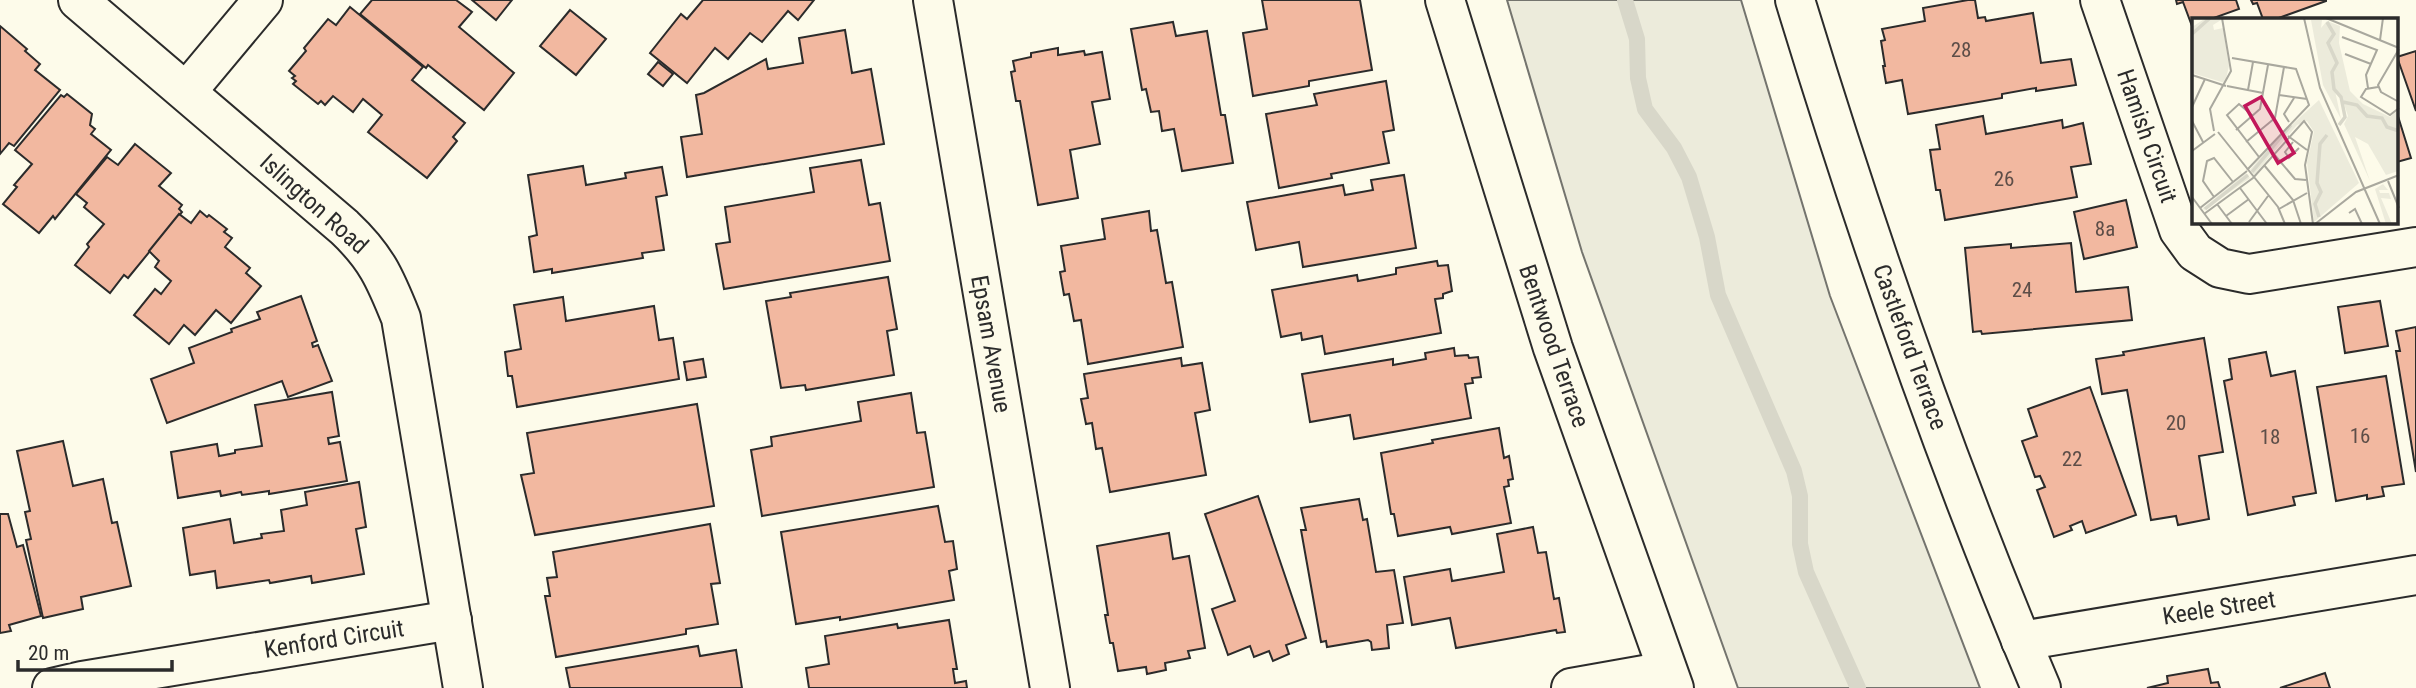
<svg xmlns="http://www.w3.org/2000/svg" width="2416" height="688" font-family="'Roboto Condensed',sans-serif">
<style>
.green{fill:#ecebdb;stroke:#74746e;stroke-width:2}
.lines{fill:none;stroke-linecap:round;stroke-linejoin:round}
.stream{stroke:#d8d7c9;stroke-width:16}
.building{fill:#f2b8a0;stroke:#2b2b2b;stroke-width:2}
.minor-casing{stroke:#2b2b2b;stroke-width:42}
.minor{stroke:#fdfbea;stroke-width:38}
.labels{text-anchor:middle;stroke-width:5;stroke-linejoin:round;paint-order:stroke}
.number-label{font-size:21px;fill:#5d4e48}
.street-label{font-size:24px;fill:#2b2b2b;stroke:#fdfbea}
.inset-river{fill:none;stroke:#d8d7c9;stroke-width:3.5}
.inset-road{fill:none;stroke:#a9a89e;stroke-width:2}
.view{fill:#c2185b;fill-opacity:0.15;stroke:#c2185b;stroke-width:3.5}
.inset-edge{fill:none;stroke:#2b2b2b;stroke-width:3.5}
</style>
<rect width="100%" height="100%" fill="#fdfbea"/>
<!-- green -->
<polygon class="green" points="1507,0 1741,0 1830,296 1980,688 1738,688 1582,252"/>
<g class="lines">
<!-- stream -->
<polyline class="stream" points="1625,0 1637,39 1638,78 1645,109 1674,148 1689,177 1707,237 1718,295 1794,471 1800,496 1800,544 1806,572 1858,688"/>
</g>
<!-- building -->
<g class="building">
<polygon points="372,0 456,0 472,12 459,27 514,73 484,110 428,65 426,68 360,14"/>
<polygon points="472,0 512,0 496,20"/>
<polygon points="703,0 814,0 798,20 788,11 762,42 750,33 728,59 715,48 687,83 650,53 681,14 687,19"/>
<polygon points="1262,0 1360,0 1372,70 1309,81 1309,86 1253,96 1243,33 1267,29"/>
<polygon points="1968,0 1975,0 1978,18 1985,17 1986,21 2033,13 2041,63 2071,59 2076,85 2036,91 2036,88 2002,94 2002,98 1908,114 1902,80 1886,83 1883,66 1885,66 1881,41 1885,40 1882,29 1925,21 1923,8"/>
<polygon points="2176,0 2236,0 2239,9 2211,19 2194,19 2192,26 2183,2 2177,4"/>
<polygon points="2251,0 2326,0 2326,1 2276,19 2263,19 2257,3 2253,4"/>
<polygon points="350,7 423,67 412,80 465,123 453,137 457,141 427,178 368,132 382,115 363,99 353,112 333,96 325,105 321,101 318,104 293,84 296,81 292,78 295,76 289,71 306,51 304,48 328,19 336,25"/>
<polygon points="570,10 606,39 576,75 540,46"/>
<polygon points="1173,22 1176,36 1207,31 1221,115 1225,115 1233,163 1182,171 1174,129 1162,131 1159,111 1151,112 1146,89 1142,90 1131,29"/>
<polygon points="0,26 27,49 25,51 40,64 35,70 60,90 14,146 9,143 0,154"/>
<polygon points="845,30 852,73 871,69 884,144 687,177 681,137 702,134 696,95 704,93 766,59 768,69 803,63 799,38"/>
<polygon points="1058,48 1058,55 1084,51 1085,55 1102,52 1110,99 1092,102 1100,144 1070,150 1078,198 1038,205 1020,101 1016,101 1011,72 1015,71 1013,61 1031,57 1031,53"/>
<polygon points="2416,51 2416,111 2397,57"/>
<polygon points="658,62 673,74 663,86 648,74"/>
<polygon points="1386,81 1394,130 1383,132 1389,163 1331,174 1332,178 1279,188 1266,114 1317,105 1314,94"/>
<polygon points="67,94 92,114 90,125 95,129 91,134 111,150 55,219 53,216 39,233 3,204 17,187 14,185 32,164 15,150 61,95 64,97"/>
<polygon points="2397,113 2411,158 2397,162"/>
<polygon points="1983,116 1986,134 2062,120 2063,128 2083,123 2091,164 2071,167 2077,197 1945,220 1940,190 1936,190 1930,150 1940,149 1936,125"/>
<polygon points="135,144 171,173 159,186 182,205 179,209 182,212 128,278 124,275 110,293 75,265 89,247 87,244 104,224 84,207 87,203 76,194 107,157 118,165"/>
<polygon points="861,160 869,205 880,203 890,261 724,289 716,244 730,242 725,207 814,192 810,168"/>
<polygon points="583,166 586,185 626,178 625,173 662,167 667,195 656,197 664,250 642,253 643,258 552,273 552,269 534,272 529,237 537,235 528,175"/>
<polygon points="1404,175 1416,248 1303,267 1299,242 1256,250 1247,202 1343,185 1345,195 1373,190 1371,180"/>
<polygon points="2126,200 2137,247 2084,259 2074,212"/>
<polygon points="200,211 207,217 209,215 227,229 224,232 232,238 225,247 250,268 246,273 261,286 231,323 216,310 195,335 184,325 169,344 134,315 155,289 161,294 171,281 155,267 159,261 149,251 179,214 191,223"/>
<polygon points="1149,211 1151,231 1157,230 1166,283 1172,282 1183,347 1088,364 1081,320 1074,321 1069,294 1064,295 1060,272 1065,271 1061,246 1105,239 1102,219"/>
<polygon points="2071,243 2076,292 2128,287 2132,320 1982,334 1981,331 1973,332 1965,248 2011,244 2011,248"/>
<polygon points="1437,261 1438,266 1448,265 1452,291 1443,294 1443,298 1435,299 1441,333 1325,354 1322,336 1302,340 1301,333 1281,337 1272,290 1357,275 1358,281 1396,274 1396,268"/>
<polygon points="888,277 897,329 887,331 894,375 806,390 805,385 781,388 766,301 791,297 790,293"/>
<polygon points="301,296 317,341 312,343 313,347 318,345 332,381 288,397 282,381 167,423 151,379 194,363 189,348 232,332 231,329 260,319 257,312"/>
<polygon points="563,297 566,321 654,306 659,340 673,338 679,379 517,407 512,376 508,376 505,352 521,349 514,305"/>
<polygon points="2380,301 2388,346 2345,353 2338,307"/>
<polygon points="2416,327 2416,472 2396,351 2400,351 2396,331"/>
<polygon points="2204,338 2223,452 2199,456 2209,519 2178,525 2176,516 2151,520 2127,390 2102,394 2096,359 2124,355 2123,352"/>
<polygon points="1454,348 1455,356 1468,355 1469,358 1478,357 1481,377 1472,378 1473,383 1465,384 1471,418 1354,439 1350,415 1310,422 1302,374 1393,359 1393,365 1426,359 1425,353"/>
<polygon points="2266,352 2271,376 2295,371 2316,493 2293,497 2295,505 2248,515 2224,381 2232,379 2229,359"/>
<polygon points="1181,358 1182,366 1202,363 1210,410 1195,413 1206,475 1110,492 1102,448 1096,449 1092,423 1086,424 1081,399 1088,398 1084,374"/>
<polygon points="703,359 706,377 687,380 684,362"/>
<polygon points="2386,376 2404,484 2382,487 2384,496 2367,499 2367,495 2336,501 2317,387"/>
<polygon points="2090,387 2136,515 2086,533 2082,521 2070,526 2072,530 2054,537 2037,490 2045,487 2040,476 2035,477 2022,441 2037,436 2028,409"/>
<polygon points="332,392 339,436 328,438 329,444 340,442 347,481 269,494 269,491 242,495 241,492 221,496 220,491 178,498 171,452 217,444 219,456 235,453 235,450 262,446 255,405"/>
<polygon points="911,393 917,433 925,432 934,487 762,516 751,450 772,446 771,437 861,421 858,402"/>
<polygon points="697,404 714,506 535,535 521,475 534,473 527,433"/>
<polygon points="1499,428 1504,458 1509,456 1513,479 1508,480 1509,486 1504,487 1511,523 1452,534 1450,527 1398,536 1394,514 1391,514 1381,453 1433,443 1432,440"/>
<polygon points="63,441 73,486 103,479 112,523 117,522 131,586 81,597 83,609 43,618 26,540 31,539 25,512 30,511 17,451"/>
<polygon points="359,482 366,527 356,529 364,574 312,583 311,576 270,583 269,580 217,588 215,571 190,575 183,528 230,519 234,543 262,538 261,534 284,531 281,510 307,505 305,492"/>
<polygon points="1258,496 1306,638 1286,645 1289,654 1273,661 1269,651 1254,657 1250,646 1228,655 1212,609 1235,601 1205,514"/>
<polygon points="1359,499 1363,520 1367,519 1376,572 1394,570 1403,623 1387,625 1389,648 1372,650 1371,642 1368,640 1327,647 1326,641 1321,642 1301,530 1306,530 1301,508"/>
<polygon points="938,506 945,542 953,541 957,569 949,571 954,600 840,620 840,617 796,624 781,532"/>
<polygon points="0,514 8,514 17,547 23,545 41,616 9,625 11,631 0,633"/>
<polygon points="710,524 720,583 711,584 718,624 686,629 686,634 556,657 545,596 550,596 547,578 557,577 553,552"/>
<polygon points="1533,527 1538,553 1546,552 1554,599 1559,598 1565,632 1557,633 1556,630 1456,648 1450,618 1412,625 1404,577 1450,569 1452,581 1504,572 1497,534"/>
<polygon points="1169,533 1173,559 1189,556 1205,648 1188,651 1190,658 1165,663 1166,670 1147,674 1146,667 1118,671 1113,643 1110,643 1105,615 1108,615 1097,546"/>
<polygon points="949,620 957,669 953,669 955,683 966,681 967,688 809,688 806,668 829,664 825,636 897,624 898,628"/>
<polygon points="698,646 700,656 736,650 742,688 570,688 566,668"/>
<polygon points="2208,669 2211,683 2218,682 2220,688 2147,688 2168,683 2167,676"/>
<polygon points="2325,673 2330,688 2280,688"/>
</g>
<g class="lines">
<defs>
<g id="minor">
<path d="M78,0L344,227C376,257 385,278 401,318L463,688"/>
<polyline points="933,0 1050,688"/>
<polyline points="1445,0 1553,348 1674,688"/>
<path d="M1795,0C1866,233 1946,464 2041,688"/>
<polyline points="2100,0 2179,230 2195,252 2220,268 2249,274 2416,247"/>
<polyline points="187,91 263,0"/>
<polyline points="2021,641 2416,575"/>
<polyline points="52,688 82,681 452,620"/>
<polyline points="1571,688 1667,671"/>
</g>
</defs>
<!-- minor casing -->
<use href="#minor" class="minor-casing"/>
<!-- minor -->
<use href="#minor" class="minor"/>
</g>
<g class="labels">
<!-- number labels -->
<g class="number-label">
<text x="1961" y="57">28</text>
<text x="2004" y="186">26</text>
<text x="2105" y="236">8a</text>
<text x="2022" y="297">24</text>
<text x="2176" y="430">20</text>
<text x="2360" y="443">16</text>
<text x="2270" y="444">18</text>
<text x="2072" y="466">22</text>
</g>
<!-- street labels -->
<g class="street-label">
<text transform="translate(2147 136) rotate(71)" y="8">Hamish Circuit</text>
<text transform="translate(314 204) rotate(42)" y="8">Islington Road</text>
<text transform="translate(991 344) rotate(80)" y="8">Epsam Avenue</text>
<text transform="translate(1554 346) rotate(71)" y="8">Bentwood Terrace</text>
<text transform="translate(1910 347) rotate(70)" y="8">Castleford Terrace</text>
<text transform="translate(2219 608) rotate(-9)" y="8">Keele Street</text>
<text transform="translate(334 639) rotate(-9)" y="8">Kenford Circuit</text>
</g>
</g>
<!-- overview -->
<g transform="translate(2192 18)">
<rect width="206" height="206" fill="#fdfbea"/>
<path d="M14,0L29,2L21,7L22,12L31,10L37,48L33,65L0,55V9ZM119,2H130L129,10L135,3L148,8L147,25L158,73L171,86L198,99L206,92V112H203L206,113V153L194,157L176,126L163,119L178,163L152,106L156,98L150,80L142,68L149,101L131,67ZM127,82L167,165L122,204L115,144L122,114L115,103L105,107L62,157L58,152L82,123ZM54,155L58,160L12,192L11,190ZM191,166L196,172H187L188,175H197L199,181L189,180L200,206H206V201V206H194L183,171Z" fill="#ecebdb"/>
<path class="inset-river" d="M135,4L142,16L136,25L145,45L140,54L142,71L149,79L153,99L147,107M0,16L18,0M151,84L165,87L175,98L190,100L195,109L207,113M60,154L99,107M13,191L56,157M127,199L123,186L129,174L125,165L128,126L135,117"/>
<path class="inset-road" d="M112,0L128,70L188,206M134,0L207,30M150,19L185,32L174,57L176,70M188,22L191,0M207,31L186,67L189,74L207,84M153,36L179,46M40,40L104,51L117,87L55,152M0,57L34,68M35,68L71,75M186,69L174,71L169,79L198,97L207,90M56,72L61,44M87,77L115,81M0,89L13,61M61,98L47,86L35,97L67,139M0,103L11,124M97,104L92,96L102,80M44,112L68,91L76,47M22,113L18,91L39,53L30,0M26,114L86,189L93,206M96,118L115,132M54,124L83,100L92,49M101,124L93,134L97,140L107,130M0,133L23,116M81,135L103,161L114,162M72,147L101,182L109,206M196,163L207,190M48,170L75,206M0,179L20,206M22,179L11,163L15,143L22,140L41,164M25,186L40,206M8,190L55,153M87,191L115,175M157,195L163,191L170,206M12,196L61,160L112,103L120,114L113,147L121,206M34,198L57,181M57,204L76,178M123,206L164,174L207,157"/>
<path class="view" d="M69,79L102,135L86,145L53,88Z"/>
<rect width="206" height="206" class="inset-edge"/>
</g>
<!-- scale -->
<path d="M18 660v10h154v-10" fill="none" stroke="#2b2b2b" stroke-width="3.5"/>
<text x="28" y="660" font-size="21" fill="#2b2b2b" stroke="#fdfbea" stroke-width="5" paint-order="stroke">20 m</text>
</svg>
